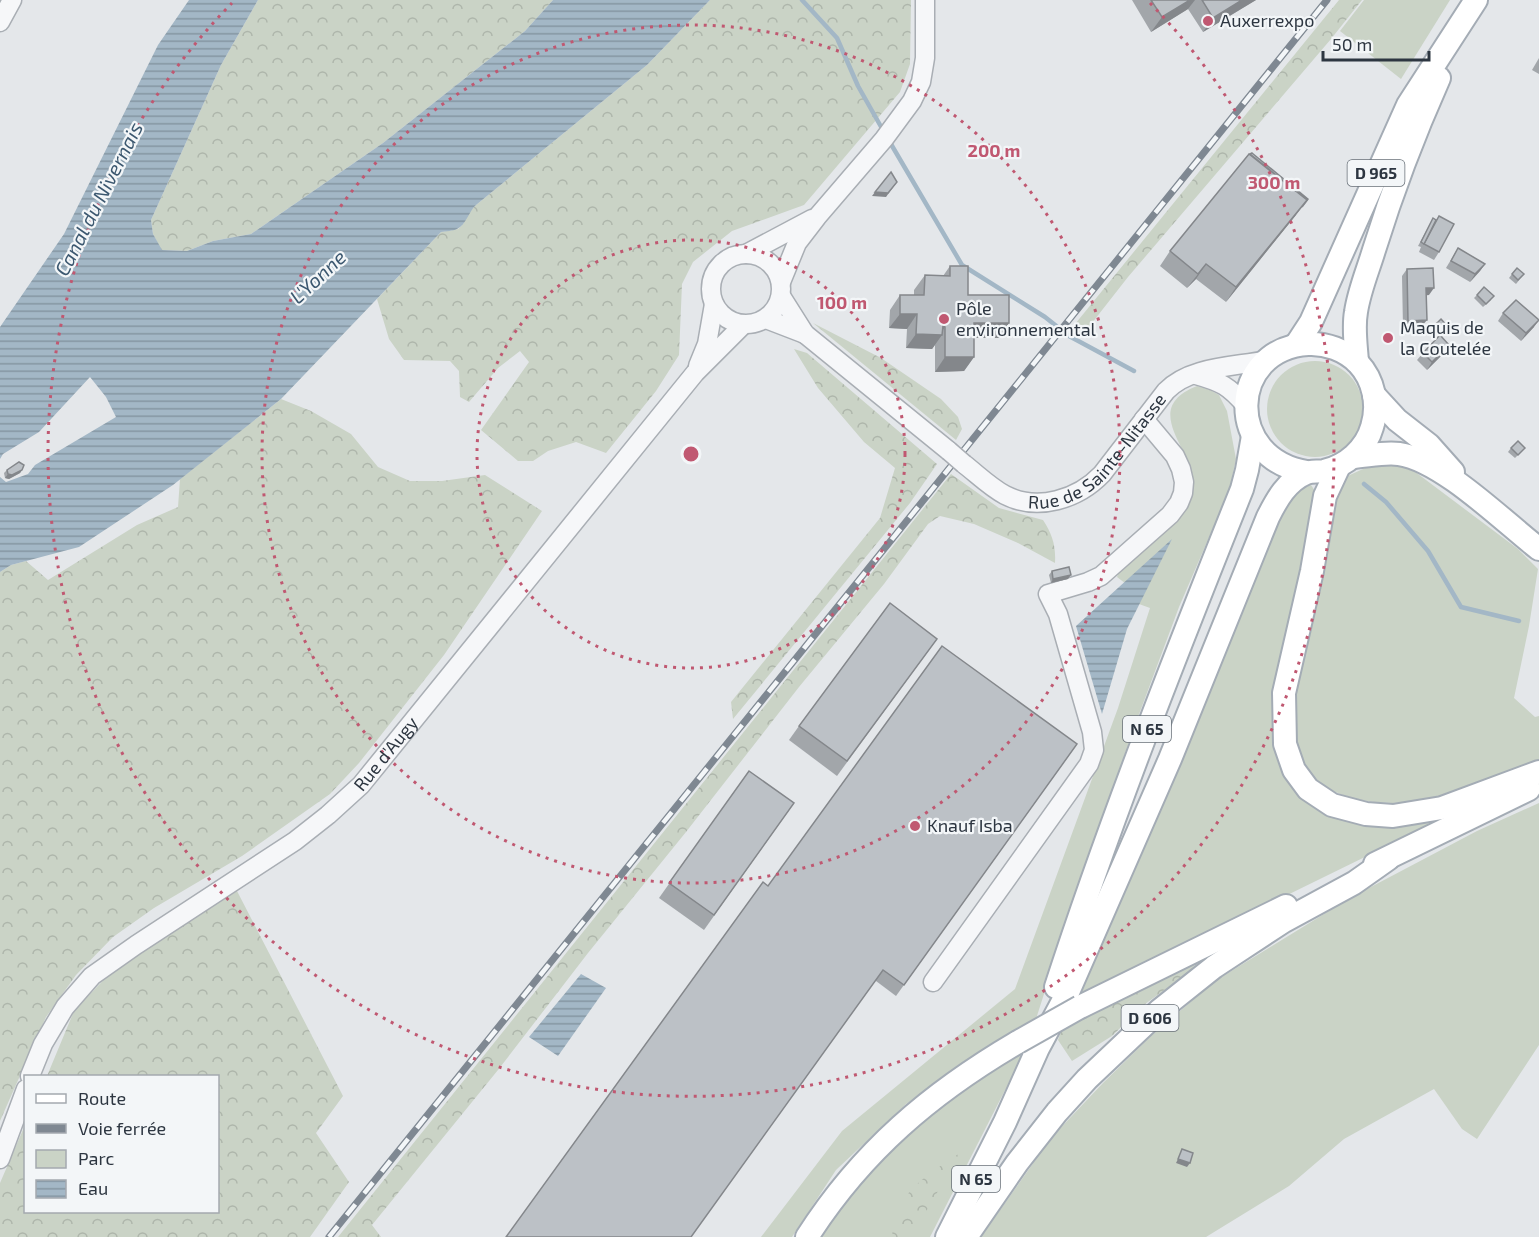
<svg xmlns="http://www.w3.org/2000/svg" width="1539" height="1237" font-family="'Exo 2',sans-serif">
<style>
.green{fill:#cad3c6}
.forest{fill:url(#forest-crowns)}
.water{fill:url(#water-rules)}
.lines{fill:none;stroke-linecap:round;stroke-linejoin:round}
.stream{stroke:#a3b7c6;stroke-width:4.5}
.minor-casing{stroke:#a9aeb4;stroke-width:21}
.major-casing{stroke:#a4acb5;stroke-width:26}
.minor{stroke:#f6f7f9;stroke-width:18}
.major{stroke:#fff;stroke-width:22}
.rail-casing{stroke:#7f8892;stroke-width:7}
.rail{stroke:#f3f6f8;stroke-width:4.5;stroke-dasharray:14;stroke-linecap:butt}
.minor-bridge-casing{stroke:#a9aeb4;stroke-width:21;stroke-linecap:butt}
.major-bridge-casing{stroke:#a4acb5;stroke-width:26;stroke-linecap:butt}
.minor-bridge{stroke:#f6f7f9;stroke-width:18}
.major-bridge{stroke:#fff;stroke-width:22}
.wall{fill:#a2a6aa}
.shaded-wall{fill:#84878b}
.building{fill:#bcc1c6;stroke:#84878b;stroke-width:1.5}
.ring{fill:none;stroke:#c05871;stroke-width:3;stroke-dasharray:3 6}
.poi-dot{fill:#c05871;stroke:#f3f6f8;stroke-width:2}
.labels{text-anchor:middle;stroke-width:4.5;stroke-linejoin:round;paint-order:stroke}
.shield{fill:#f3f6f8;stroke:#687078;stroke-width:1.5}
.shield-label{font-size:16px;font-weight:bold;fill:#2d3641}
.poi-label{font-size:18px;fill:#2d3641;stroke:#f3f6f8;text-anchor:start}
.street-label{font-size:18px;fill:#2d3641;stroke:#f3f6f8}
.water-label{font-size:20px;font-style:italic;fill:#3c5870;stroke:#f3f6f8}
.centre{fill:#c05871;stroke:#f3f6f8;stroke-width:3}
.ring-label{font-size:18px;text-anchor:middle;font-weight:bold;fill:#c05871;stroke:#f3f6f8;stroke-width:4.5;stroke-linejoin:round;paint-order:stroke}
</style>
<defs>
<pattern id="forest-crowns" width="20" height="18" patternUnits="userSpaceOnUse" patternTransform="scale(1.5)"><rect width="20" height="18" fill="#cad3c6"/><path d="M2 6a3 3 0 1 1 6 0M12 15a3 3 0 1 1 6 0" fill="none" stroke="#aeb6ab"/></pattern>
<pattern id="water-rules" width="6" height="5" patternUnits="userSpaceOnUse" patternTransform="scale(1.5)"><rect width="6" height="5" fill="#a3b7c6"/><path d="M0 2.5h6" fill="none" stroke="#8596a2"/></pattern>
</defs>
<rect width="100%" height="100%" fill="#e4e7ea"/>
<!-- green -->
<g class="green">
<polygon points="1364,0 1450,0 1401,79 1340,31"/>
<circle cx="1315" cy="409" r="48"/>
<path d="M1197,386L1210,390L1219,395L1227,411L1236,459L1229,491L1179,607L1138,717L1081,878L1036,1019L906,1104L836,1170L792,1237H761L842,1131L1015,989L1118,708L1150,608L1128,600L1134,590L1117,577L1120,569C1137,551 1154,534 1171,516C1177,510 1185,503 1190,496C1211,462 1131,412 1197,386Z"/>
<path d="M1374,464L1406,465L1518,549L1538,569L1529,626L1514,698L1535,717L1539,716V761C1500,776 1460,795 1418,801C1384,806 1340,802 1314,778C1295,760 1288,716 1290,692C1293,665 1302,638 1308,612C1318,567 1329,523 1341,479Z"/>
<polygon points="1311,485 1317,494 1279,662 1273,720 1287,778 1323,809 1471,805 1071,1001 1280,511 1291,492"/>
<polygon points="1539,803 1539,1045 1477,1139 1462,1129 1434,1089 1344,1139 1289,1186 1206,1237 981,1237 1051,1138 1103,1083 1152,1035 1215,981 1350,898 1477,831"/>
<polygon points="1027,1047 930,1237 816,1237 882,1151 938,1106"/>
</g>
<!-- forest -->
<g class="forest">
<polygon points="258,0 553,0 525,31 383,143 251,234 213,241 187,251 161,250 153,234 151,220 221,65"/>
<polygon points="710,0 911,0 910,64 900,92 804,205 732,231 693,262 682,284 679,355 656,391 606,453 576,442 548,451 533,461 518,461 481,430 529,362 520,351 498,368 469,402 460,397 459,371 450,361 404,360 389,339 377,299 441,232 458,229 463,224 470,211 476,205 647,65"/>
<polygon points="1339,0 1362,0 1331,39 1128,277 1081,337 1071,329"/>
<polygon points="813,323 881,358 941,399 958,417 962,429 956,440"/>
<polygon points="794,349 807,353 937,464 910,503 733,719 731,702 880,518 895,468 864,442 818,388"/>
<polygon points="281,399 311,411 351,434 378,467 410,481 442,481 485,475 542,511 444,655 359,763 330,794 242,856 154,908 113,937 76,975 46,1017 0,1121 0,572 11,565 26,561 48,580 137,525 178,507 180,479"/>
<path d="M951,474L999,508L1043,520C1052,534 1056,545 1055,563L1018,543L974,524L940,516L928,524L884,584L799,687L686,832L588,953L498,1070L372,1225L381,1237H338Z"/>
<polygon points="237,891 343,1096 316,1133 349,1182 310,1237 0,1237 0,1183 25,1125 26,1212 218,1212 218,1076 47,1076 74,1011 115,968"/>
<polygon points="1207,954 1184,976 1145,1004 1112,1036 1072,1061 1058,1040 1062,1028"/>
<path d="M961,1152L911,1237H892C895,1191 927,1176 961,1152Z"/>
</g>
<!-- water -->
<g class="water">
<path d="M189,0H258L221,65L151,220L153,234L162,250L187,251L213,241L251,234L383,143L525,31L553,0H710L647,65L476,205C469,211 466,225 457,229C453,231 446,231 441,232L281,399L173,485L79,547L11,565L0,572V477L6,482L28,474L35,465L116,417L106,397L90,377L39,432L3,454L0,459V327L64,234L158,45Z"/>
<polygon points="1172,539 1127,629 1102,714 1076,626"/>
<polygon points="581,974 606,988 558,1056 529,1037"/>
</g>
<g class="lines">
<!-- stream -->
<g class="stream">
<polyline points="802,0 837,38 858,86 884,132"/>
<polyline points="888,139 962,265 1045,317 1069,336 1134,371"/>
<polyline points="1364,484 1386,502 1428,551 1461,607 1519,621"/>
</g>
<defs>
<g id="minor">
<polyline points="0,22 12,0"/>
<circle cx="746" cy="289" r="35"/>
<polyline points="746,254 812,219"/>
<polyline points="781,282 797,243 817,217 884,139 912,101 921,82 925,58 925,0"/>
<polyline points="781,296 805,334 949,451"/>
<polyline points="766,319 805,334"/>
<polyline points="698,366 707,344 714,304"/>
<path d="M1196,375C1221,382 1229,386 1246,406"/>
<path id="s1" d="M964,464C977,474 990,487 1005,495C1038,512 1078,499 1102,474L1166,391C1190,366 1234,367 1267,360"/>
<polyline points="933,982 1089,764 1094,750 1092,732 1058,614 1048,594 1088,582 1101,576 1170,515 1179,503 1183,493 1184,482 1181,469 1175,456 1144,419"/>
<path id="s2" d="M30,1076L43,1044L65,1007L92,976L136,945L295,841L328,815L361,785L695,373L743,325"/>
<polyline points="0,1159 26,1089"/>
</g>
<g id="major">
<polyline points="1296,345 1311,322 1408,105 1476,0"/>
<path d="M1357,362C1356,346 1353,328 1356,312C1359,291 1368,270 1374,250C1392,192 1414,134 1439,78"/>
<polyline points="1374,395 1397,420 1429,445 1453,472"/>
<path d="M1353,457C1368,456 1384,452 1399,454C1442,460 1504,522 1539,549"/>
<polyline points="1339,466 1325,496 1312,571 1284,693 1285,744 1294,770 1308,789 1332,805 1366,814 1393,816 1442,808 1539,772"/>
<polyline points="1375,864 1529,789"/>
<path d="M1056,987C1111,818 1176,654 1242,489L1247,470L1253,436"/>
<polyline points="1080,1007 1286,906"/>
<path d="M807,1237C862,1151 931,1093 1018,1042"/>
<path d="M947,1237L1005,1122L1038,1048L1068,992L1170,759L1268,517C1277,499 1287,481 1306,473C1311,471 1318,472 1324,471C1346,466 1366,449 1372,427C1379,405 1374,380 1358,363C1345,350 1326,343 1308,344C1228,349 1224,459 1307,472"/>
<polyline points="966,1237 1017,1163 1057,1112 1087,1079 1160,1010 1214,967 1284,921 1354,883 1388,859"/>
</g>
</defs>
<!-- minor casing -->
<use href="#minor" class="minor-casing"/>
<!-- major casing -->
<use href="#major" class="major-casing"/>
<!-- minor -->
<use href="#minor" class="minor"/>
<!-- major -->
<use href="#major" class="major"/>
<defs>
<polyline id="rail" points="329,1237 1327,0"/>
</defs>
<!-- rail casing -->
<use href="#rail" class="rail-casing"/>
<!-- rail -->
<use href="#rail" class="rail"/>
<defs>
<polyline id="minor-bridge" points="949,451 964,464"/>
<polyline id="major-bridge" points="1018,1042 1080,1007"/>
</defs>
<!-- minor-bridge casing -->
<use href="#minor-bridge" class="minor-bridge-casing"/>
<!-- major-bridge casing -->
<use href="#major-bridge" class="major-bridge-casing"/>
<!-- minor-bridge -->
<use href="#minor-bridge" class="minor-bridge"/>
<!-- major-bridge -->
<use href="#major-bridge" class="major-bridge"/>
</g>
<!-- wall -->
<g class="wall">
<polygon points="1132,0 1256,0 1203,32 1188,9 1151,32"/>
<polygon points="1539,58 1539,74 1532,70"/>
<polygon points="1296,215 1226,302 1196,279 1187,288 1160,266 1170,251"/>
<polygon points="1439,216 1439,252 1434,260 1419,252 1421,247 1418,246 1431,222 1433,218 1436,220"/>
<polygon points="1458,248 1485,264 1480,271 1470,282 1446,268"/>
<polygon points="950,266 968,295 1009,323 999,338 974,338 974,357 964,371 935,372 935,345 932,349 906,348 907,329 889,328 890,310 900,295 914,295 914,290 925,275 943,276"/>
<polygon points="1407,269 1429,295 1426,295 1421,327 1403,328 1402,276"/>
<polygon points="1512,274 1524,274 1516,284 1509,278"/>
<polygon points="1477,295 1491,300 1483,307 1474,298"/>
<polygon points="1503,313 1534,327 1521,341 1498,321"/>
<polygon points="1436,324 1446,331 1441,336 1433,328"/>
<polygon points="1423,353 1444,353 1427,370 1417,360"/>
<polygon points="1511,448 1522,451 1515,458 1508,452"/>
<polygon points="7,470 22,470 20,473 9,479 5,478 4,473"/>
<polygon points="1052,571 1068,579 1051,583 1049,575"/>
<polygon points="937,639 837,776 789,740 799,726"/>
<polygon points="1077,744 896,996 876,981 768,886"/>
<polygon points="749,771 794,803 704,930 659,898"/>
</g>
<!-- shaded-wall -->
<g class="shaded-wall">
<polygon points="1190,0 1195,0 1188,9 1151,32 1162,17"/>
<polygon points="1242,0 1256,0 1203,32 1213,18"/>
<polygon points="897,182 886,197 872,196 875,192"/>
<polygon points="1308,199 1296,215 1226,302 1236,287"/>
<polygon points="1206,264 1196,279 1187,288 1198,274"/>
<polygon points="1485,264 1480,271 1470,282 1475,274"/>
<polygon points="1426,288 1434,288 1429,295 1421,296"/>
<polygon points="900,314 917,314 907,329 889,328"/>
<polygon points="1427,320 1421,327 1403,328 1408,321"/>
<polygon points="1539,320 1534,327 1521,341 1526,333"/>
<polygon points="974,323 1009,323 999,338 964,338"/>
<polygon points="943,326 945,327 940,334 942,335 932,349 906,348 916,334"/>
<polygon points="1449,345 1444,353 1427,370 1432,362"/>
<polygon points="945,357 974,357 964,371 935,372"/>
<polygon points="22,470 20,473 9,479 5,478 8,474"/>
<polygon points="1071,575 1068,579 1051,583 1053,579"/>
<polygon points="1178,1159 1190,1163 1187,1167 1176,1163"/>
</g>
<!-- building -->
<g class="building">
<polygon points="1151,0 1190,0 1162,17"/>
<polygon points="1202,0 1242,0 1213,18"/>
<polygon points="1252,153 1308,199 1302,207 1307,200 1250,154"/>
<polygon points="1249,154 1307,200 1236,287 1206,264 1198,274 1170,251"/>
<polygon points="891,172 897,182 888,193 875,192"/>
<polygon points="1439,216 1454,224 1439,252 1424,244"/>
<polygon points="1433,218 1436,220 1424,244 1421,242"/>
<polygon points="1458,248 1485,264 1475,274 1451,261"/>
<polygon points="950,266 968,266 968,295 1009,295 1009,323 974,323 974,357 945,357 945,327 943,326 942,335 916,334 917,314 900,314 900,295 924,295 925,275 950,276"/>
<polygon points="1433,268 1434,288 1426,288 1427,320 1408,321 1407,269"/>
<polygon points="1517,268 1524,274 1518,280 1512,274"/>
<polygon points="1484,287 1494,296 1486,304 1477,295"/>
<polygon points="1516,300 1539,320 1526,333 1503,313"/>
<polygon points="1441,319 1449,328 1444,333 1436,324"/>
<polygon points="1440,335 1449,345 1432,362 1423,353"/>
<polygon points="1518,441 1525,448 1518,455 1511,448"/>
<polygon points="19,462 24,465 22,470 12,475 8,474 7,470"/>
<polygon points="1069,567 1071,575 1053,579 1052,571"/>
<polygon points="890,603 937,639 847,761 799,726"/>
<polygon points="942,646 1077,744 904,985 883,970 691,1237 506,1237 763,882 768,886"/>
<polygon points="749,771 794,803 714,915 669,883"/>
<polygon points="1182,1149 1193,1153 1190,1163 1178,1159"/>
</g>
<!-- distance rings -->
<g class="ring">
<circle cx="691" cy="454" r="214"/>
<circle cx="691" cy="454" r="429"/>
<path d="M1150 3A643 643 0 1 1 232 3"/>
</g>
<!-- markers -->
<g class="poi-dot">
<circle cx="1208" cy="21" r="6"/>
<circle cx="944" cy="319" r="6"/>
<circle cx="1388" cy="338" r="6"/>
<circle cx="915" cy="826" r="6"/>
</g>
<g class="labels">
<!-- shield labels -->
<g class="shield">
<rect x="1347.5" y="160" width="57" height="26" rx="4.5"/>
<rect x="1123" y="716" width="48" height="26" rx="4.5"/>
<rect x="1121.5" y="1005" width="57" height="26" rx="4.5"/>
<rect x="952" y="1166" width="48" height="26" rx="4.5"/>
</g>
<g class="shield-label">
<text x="1376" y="179">D 965</text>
<text x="1147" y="735">N 65</text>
<text x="1150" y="1024">D 606</text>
<text x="976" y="1185">N 65</text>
</g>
<!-- poi labels -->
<g class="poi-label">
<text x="1220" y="27">Auxerrexpo</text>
<text x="956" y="315">Pôle<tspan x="956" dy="21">environnemental</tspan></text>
<text x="1400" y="334">Maquis de<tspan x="1400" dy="21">la Coutelée</tspan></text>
<text x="927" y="832">Knauf Isba</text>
</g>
<!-- street labels -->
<g class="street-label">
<text dy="6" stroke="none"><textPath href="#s1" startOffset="166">Rue de Sainte-Nitasse</textPath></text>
<text dy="6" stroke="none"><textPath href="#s2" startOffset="489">Rue d'Augy</textPath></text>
</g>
<!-- water labels -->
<g class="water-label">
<text transform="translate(99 199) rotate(-63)" y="7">Canal du Nivernais</text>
<text transform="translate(318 277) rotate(-43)" y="7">L'Yonne</text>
</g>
</g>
<circle cx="691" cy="454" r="9" class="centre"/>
<g class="ring-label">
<text x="994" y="157">200 m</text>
<text x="1274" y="189">300 m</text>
<text x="842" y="309">100 m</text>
</g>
<!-- legend -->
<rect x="24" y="1075" width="195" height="138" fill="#f3f6f8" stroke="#a4a9af" stroke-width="1.5"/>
<rect x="36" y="1094" width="30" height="9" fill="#ffffff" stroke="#a4a9af" stroke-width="1.5"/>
<text x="78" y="1105" font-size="18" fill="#2d3641">Route</text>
<rect x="36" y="1124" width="30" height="9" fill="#7f8892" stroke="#a4a9af" stroke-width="1.5"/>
<text x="78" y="1135" font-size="18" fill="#2d3641">Voie ferrée</text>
<rect x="36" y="1150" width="30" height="18" fill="#cad3c6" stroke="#a4a9af" stroke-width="1.5"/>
<text x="78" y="1165" font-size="18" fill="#2d3641">Parc</text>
<rect x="36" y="1180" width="30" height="18" fill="url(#water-rules)" stroke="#a4a9af" stroke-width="1.5"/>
<text x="78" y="1195" font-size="18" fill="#2d3641">Eau</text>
<!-- scale -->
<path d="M1323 51v9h106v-9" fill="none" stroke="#2d3641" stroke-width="3"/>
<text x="1332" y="51" font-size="18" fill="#2d3641" stroke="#f3f6f8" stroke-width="4.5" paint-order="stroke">50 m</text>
</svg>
